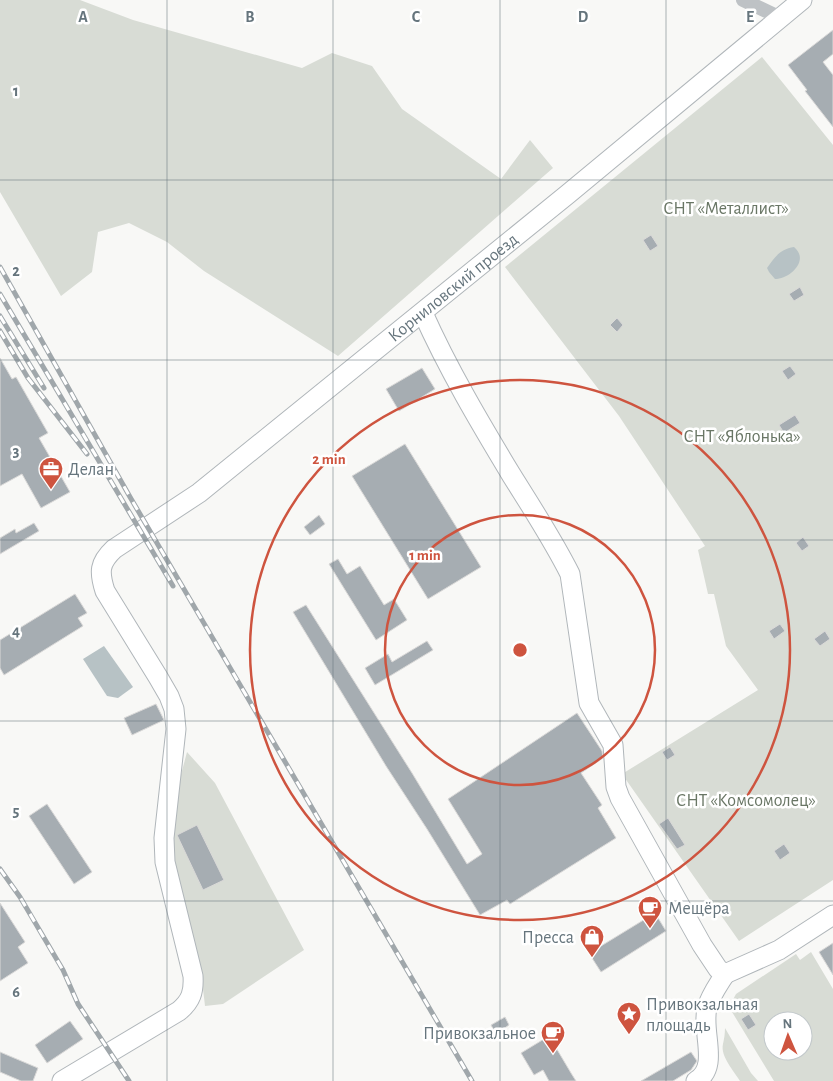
<svg xmlns="http://www.w3.org/2000/svg" width="833" height="1081" font-family="'Alegreya Sans',sans-serif">
<style>
.green{fill:#d8dcd5;fill-rule:evenodd}
.water{fill:#b7c2c5}
.building{fill:#a6adb2;stroke:#dad9d8}
.lines{fill:none;stroke-linecap:round;stroke-linejoin:round}
.secondary-casing{stroke:#b0b6ba;stroke-width:21}
.street{stroke:#bec2c5;stroke-width:14}
.secondary{stroke:#fff;stroke-width:19}
.rail-casing{stroke:#a0a7ab;stroke-width:5}
.rail{stroke:#fff;stroke-width:3;stroke-dasharray:9;stroke-linecap:butt}
.grid{fill:none;stroke:#66757d;stroke-width:1;stroke-opacity:0.55}
.ring{fill:none;stroke:#ce543f;stroke-width:2.5}
.labels{text-anchor:middle;stroke-width:5;stroke-linejoin:round;paint-order:stroke}
.park-label{font-size:18px;fill:#697665;stroke:#fff}
.street-label{font-size:18px;fill:#66757d;stroke:#fff}
.poi-label{font-size:18px;fill:#66757d;stroke:#fff;text-anchor:start}
.grid-label{font-size:16px;text-anchor:middle;font-weight:bold;fill:#66757d;stroke:#fff;stroke-width:5;stroke-linejoin:round;paint-order:stroke}
.centre{fill:#ce543f;stroke:#fff;stroke-width:2.5}
.ring-label{font-size:15px;text-anchor:middle;font-weight:bold;fill:#ce543f;stroke:#fff;stroke-width:5;stroke-linejoin:round;paint-order:stroke}
</style>
<rect width="100%" height="100%" fill="#f8f8f6"/>
<!-- green -->
<g class="green">
<polygon points="0,0 80,0 133,20 302,68 332,53 372,66 402,109 501,179 530,140 553,168 338,356 204,271 167,242 129,223 98,232 92,272 61,296 0,192"/>
<polygon points="762,57 833,145 833,880 739,941 622,774 758,690 726,646 714,594 708,594 698,550 705,546 619,416 505,267"/>
<polygon points="187,752 215,783 304,950 223,1004 205,1006 203,989 169,860 170,816"/>
<path d="M811,952L833,989V1081H774L729,1007L736,994L796,954L800,960ZM773,1021H803V1051H773Z"/>
<path d="M725,1028L751,1073L758,1081H740C734,1071 720,1056 723,1044C724,1039 725,1034 725,1028Z"/>
</g>
<!-- water -->
<g class="water">
<path d="M794,247C810,260 790,279 775,279L769,272L767,268C775,257 780,249 794,247Z"/>
<polygon points="104,646 133,687 118,698 107,696 83,659"/>
</g>
<!-- building -->
<g class="building">
<polygon points="833,30 833,54 823,62 833,75 833,127 805,91 807,90 788,65"/>
<polygon points="651,235 658,246 650,251 643,240"/>
<polygon points="800,287 804,295 794,301 789,294"/>
<polygon points="617,318 623,325 617,332 610,325"/>
<polygon points="0,358 12,379 16,377 48,433 39,438 70,492 41,508 22,474 0,486"/>
<polygon points="790,366 796,374 788,380 782,371"/>
<polygon points="422,368 435,389 399,411 386,389"/>
<polygon points="795,415 800,423 784,433 779,425"/>
<polygon points="405,444 481,567 428,599 352,476"/>
<polygon points="319,515 325,524 310,535 304,527"/>
<polygon points="34,523 39,531 0,554 0,538 15,529 16,533"/>
<polygon points="803,537 809,546 802,551 796,543"/>
<polygon points="338,559 347,574 360,566 384,605 394,599 407,620 376,640 329,564"/>
<polygon points="75,594 87,613 78,618 83,626 4,675 0,668 0,640"/>
<polygon points="306,605 412,773 467,864 482,854 448,799 577,713 602,751 603,758 581,773 602,805 598,808 616,838 510,904 507,900 480,915 427,829 386,766 293,612"/>
<polygon points="780,624 785,631 774,639 769,631"/>
<polygon points="825,631 830,639 820,646 814,639"/>
<polygon points="427,641 433,650 375,685 365,668 388,654 392,662"/>
<polygon points="156,704 164,720 132,735 124,718"/>
<polygon points="670,747 675,755 667,760 662,752"/>
<polygon points="47,804 92,872 74,884 29,816"/>
<polygon points="668,818 685,845 677,849 659,824"/>
<polygon points="197,825 224,880 203,890 177,835"/>
<polygon points="784,844 790,853 780,860 774,851"/>
<polygon points="0,903 25,942 18,947 28,963 0,981"/>
<polygon points="655,913 666,931 601,972 583,944 595,936 601,946"/>
<polygon points="833,943 833,975 819,952"/>
<polygon points="749,1014 756,1025 748,1030 741,1019"/>
<polygon points="505,1017 509,1025 496,1034 491,1025"/>
<polygon points="70,1021 83,1039 47,1063 35,1045"/>
<polygon points="549,1036 571,1073 576,1081 549,1081 543,1070 534,1075 521,1053"/>
<polygon points="0,1052 38,1068 33,1081 21,1081 0,1072"/>
<polygon points="691,1052 697,1061 691,1070 673,1081 641,1081"/>
</g>
<g class="lines">
<defs>
<g id="secondary">
<path d="M423,313C448,369 480,423 512,476C532,508 553,540 570,574L589,703L613,745L616,787L620,798L702,945L718,969L725,974"/>
<polyline points="725,974 779,950 833,915"/>
<path id="s1" d="M62,1081L179,1011C191,1001 194,992 193,976L165,862L164,838L176,729L174,709L169,696L158,677L105,591C99,572 99,563 114,549L199,493L568,194L802,0"/>
<path d="M696,1081C720,1067 701,1032 707,1008C710,996 719,984 725,974"/>
</g>
</defs>
<!-- secondary casing -->
<use href="#secondary" class="secondary-casing"/>
<!-- street -->
<polyline class="street" points="743,0 781,18"/>
<!-- secondary -->
<use href="#secondary" class="secondary"/>
<defs>
<g id="rail">
<polyline points="0,267 130,497 472,1081"/>
<polyline points="0,294 173,586"/>
<polyline points="0,316 44,388"/>
<polyline points="0,331 28,378 87,454"/>
<polyline points="0,869 20,897 63,970 78,1004 129,1081"/>
</g>
</defs>
<!-- rail casing -->
<use href="#rail" class="rail-casing"/>
<!-- rail -->
<use href="#rail" class="rail"/>
</g>
<!-- grid -->
<path class="grid" d="M167,0V1081M333,0V1081M500,0V1081M666,0V1081M0,180H833M0,360H833M0,540H833M0,721H833M0,901H833"/>
<!-- distance rings -->
<g class="ring">
<circle cx="520" cy="650" r="135"/>
<circle cx="520" cy="650" r="270"/>
</g>
<!-- icons -->
<defs>
<symbol id="office-pin" viewBox="-11 -11 22 30"><path d="M0 17L-7.5 6A9.5 9.5 0 1 1 7.5 6Z" fill="#ce543f" stroke="#fff"/><path d="M-6-3h4V-5.5h4V-3h4V5H-6ZM-1-4.5V-3h2v-1.5ZM-6 0V1H6V0Z" fill="#fff"/></symbol>
<symbol id="cafe-pin" viewBox="-11 -11 22 30"><path d="M0 17L-7.5 6A9.5 9.5 0 1 1 7.5 6Z" fill="#ce543f" stroke="#fff"/><path d="M-5.5-4.5H6V0H3Q3 3.5 0 3.5H-2.5Q-5.5 3.5-5.5 0ZM3-3.2v2h1.7v-2ZM-6 4.5H4V6H-6Z" fill="#fff"/></symbol>
<symbol id="shop-pin" viewBox="-11 -11 22 30"><path d="M0 17L-7.5 6A9.5 9.5 0 1 1 7.5 6Z" fill="#ce543f" stroke="#fff"/><path d="M-5-2.5h2.3a2.7 3.5 0 0 1 5.4 0H5L5.5 6h-11ZM-1.5-2.5h3a1.5 2.3 0 0 0-3 0Z" fill="#fff"/></symbol>
<symbol id="sight-pin" viewBox="-11 -11 22 30"><path d="M0 17L-7.5 6A9.5 9.5 0 1 1 7.5 6Z" fill="#ce543f" stroke="#fff"/><path d="M0-6L1.8-2.2L6-1.7L2.9 1.2L3.7 5.4L0 3.3L-3.7 5.4L-2.9 1.2L-6-1.7L-1.8-2.2Z" fill="#fff"/></symbol>
</defs>
<g fill-rule="evenodd">
<use href="#office-pin" x="37" y="455" width="28" height="38"/>
<use href="#cafe-pin" x="636" y="894" width="28" height="38"/>
<use href="#shop-pin" x="578" y="923" width="28" height="38"/>
<use href="#sight-pin" x="615" y="1000" width="28" height="38"/>
<use href="#cafe-pin" x="539" y="1019" width="28" height="38"/>
</g>
<g class="labels">
<!-- park labels -->
<g class="park-label">
<text x="726" y="214">СНТ «Металлист»</text>
<text x="742" y="442">СНТ «Яблонька»</text>
<text x="746" y="806">СНТ «Комсомолец»</text>
</g>
<!-- street labels -->
<g class="street-label">
<text dy="6" stroke="none"><textPath href="#s1" startOffset="1059">Корниловский проезд</textPath></text>
</g>
<!-- poi labels -->
<g class="poi-label">
<text x="68" y="475">Делан</text>
<text x="668" y="914">Мещёра</text>
<text x="574" y="943" text-anchor="end">Пресса</text>
<text x="646" y="1010">Привокзальная<tspan x="646" dy="21">площадь</tspan></text>
<text x="536" y="1039" text-anchor="end">Привокзальное</text>
</g>
</g>
<g class="grid-label">
<text x="83" y="22">A</text>
<text x="250" y="22">B</text>
<text x="416" y="22">C</text>
<text x="583" y="22">D</text>
<text x="750" y="22">E</text>
<text x="16" y="96">1</text>
<text x="16" y="276">2</text>
<text x="16" y="456">3</text>
<text x="16" y="636">4</text>
<text x="16" y="816">5</text>
<text x="16" y="997">6</text>
</g>
<circle cx="520" cy="650" r="8" class="centre"/>
<g class="ring-label">
<text x="329" y="464">2 min</text>
<text x="425" y="560">1 min</text>
</g>
<!-- north arrow -->
<g transform="translate(788 1036) rotate(358)"><circle r="24" fill="#ffffff" stroke="#c2c8cb"/>
<path d="M0-4L9 19L0 12L-9 19Z" fill="#ce543f"/>
<text y="-8" font-size="14" font-weight="bold" text-anchor="middle" fill="#66757d">N</text>
</g>
</svg>
